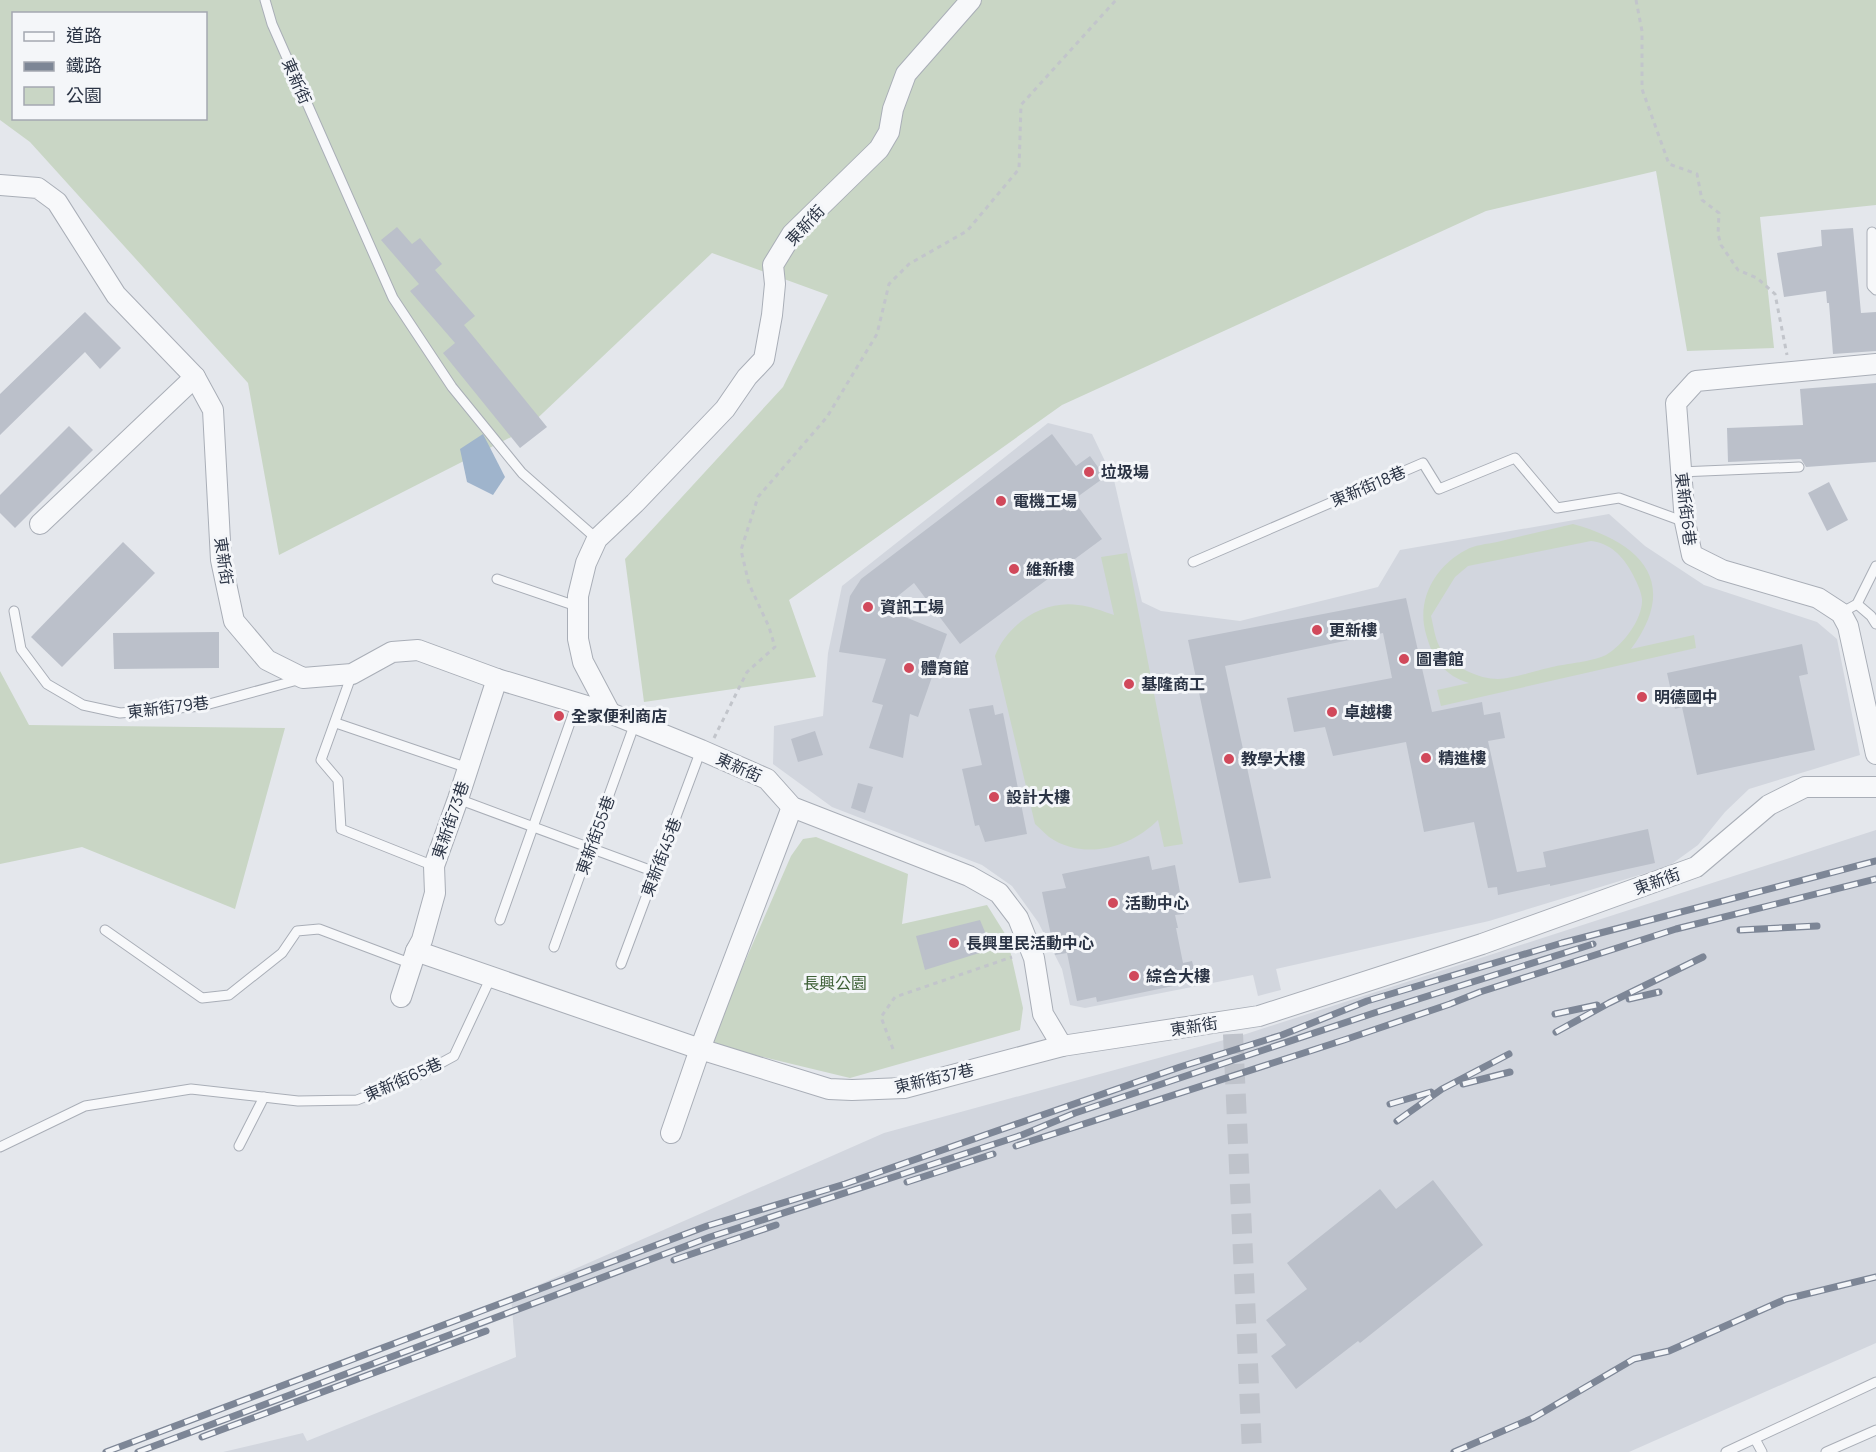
<svg xmlns="http://www.w3.org/2000/svg" width="1876" height="1452" font-family="Manrope,'Noto Sans TC',sans-serif">
<style>
.built{fill:#d2d6de}
.green{fill:#c9d6c5;fill-rule:evenodd}
.water{fill:#9fb4cc}
.building{fill:#bbc0ca}
.lines{fill:none;stroke-linecap:round;stroke-linejoin:round}
.street-tunnel{stroke:#bfc3cb;stroke-width:20;stroke-dasharray:20 10;stroke-linecap:butt}
.lane-casing{stroke:#a9aeb7;stroke-width:11}
.street-casing{stroke:#a9aeb7;stroke-width:22}
.path{stroke:#c2c5cb;stroke-width:3;stroke-dasharray:4.5 4.5;stroke-linecap:butt}
.lane{stroke:#f7f8fa;stroke-width:9}
.street{stroke:#f7f8fa;stroke-width:20}
.rail-casing{stroke:#7d8696;stroke-width:7}
.rail{stroke:#f4f6f9;stroke-width:4.5;stroke-dasharray:14;stroke-linecap:butt}
.poi-dot{fill:#d1495b;stroke:#f4f6f9;stroke-width:2}
.labels{text-anchor:middle;stroke-width:6;stroke-linejoin:round;paint-order:stroke}
.street-label{font-size:16px;fill:#2b3445;stroke:#f4f6f9}
.poi-label{font-size:16px;font-weight:bold;fill:#2b3445;stroke:#f4f6f9;text-anchor:start}
.park-label{font-size:16px;fill:#3f6138;stroke:#f4f6f9}
</style>
<rect width="100%" height="100%" fill="#e4e7ec"/>
<!-- built -->
<g class="built">
<polygon points="1048,423 1092,434 1114,480 1142,602 1161,611 1240,621 1378,587 1400,550 1609,514 1645,546 1704,585 1817,622 1837,639 1860,755 1749,789 1725,812 1698,845 1669,866 1489,921 1276,969 1281,990 1258,996 1253,975 1085,1008 1070,1005 1062,969 1038,922 1012,886 982,865 832,807 773,764 774,726 823,716 828,653 842,586"/>
<polygon points="1876,830 1876,1343 1629,1452 223,1452 303,1433 307,1441 516,1357 511,1297 884,1133 1246,1034"/>
</g>
<!-- green -->
<g class="green">
<path d="M0,0H1876V205L1760,217L1774,348L1687,351L1656,171L1486,211L1062,405L789,600L816,677L644,702L625,559L783,387L828,295L712,253L525,430L279,555L248,383L30,142L0,120ZM14,14H206V118H14Z"/>
<path d="M1573,524C1642,543 1680,583 1631,649L1694,635L1696,648L1441,706L1437,690L1469,683C1444,675 1433,660 1426,634C1416,600 1435,566 1466,550C1474,545 1487,544 1497,542C1522,536 1548,530 1573,524ZM1591,541C1610,543 1623,556 1632,573C1636,581 1641,590 1642,599C1643,619 1623,645 1606,655C1595,661 1565,664 1552,667C1538,670 1512,679 1498,679C1479,679 1453,667 1442,651C1435,641 1434,628 1431,616L1455,577L1468,566Z"/>
<path d="M1127,553L1183,844L1164,847L1158,820C1130,848 1084,861 1049,837C1044,833 1040,828 1035,824L995,656C1007,624 1043,600 1078,605C1090,606 1102,611 1114,615L1101,557Z"/>
<polygon points="0,671 29,725 285,728 235,909 82,847 0,864"/>
<polygon points="816,837 908,874 902,924 987,905 1007,937 1023,1008 1020,1030 850,1078 709,1044 791,856 803,839"/>
</g>
<!-- water -->
<polygon class="water" points="483,434 505,477 493,495 467,482 460,449"/>
<!-- building -->
<g class="building">
<polygon points="397,227 412,244 420,238 442,264 435,270 475,316 464,325 547,427 520,448 443,353 455,343 410,291 419,284 381,240"/>
<polygon points="1853,228 1861,313 1876,312 1876,351 1833,354 1829,303 1827,303 1826,291 1784,297 1777,253 1822,246 1821,230"/>
<polygon points="85,312 121,348 100,369 85,352 0,435 0,394"/>
<polygon points="1876,383 1876,462 1806,467 1801,459 1728,462 1727,428 1803,425 1800,389"/>
<polygon points="69,426 93,450 15,528 0,513 0,495"/>
<polygon points="1052,434 1076,466 1090,456 1105,477 1073,500 1102,539 960,644 914,583 883,608 947,634 918,717 910,714 903,758 869,748 883,705 872,702 886,659 839,652 850,596 861,579"/>
<polygon points="1829,482 1848,520 1827,531 1808,493"/>
<polygon points="123,542 155,573 62,667 31,637"/>
<polygon points="1406,598 1432,712 1482,702 1484,715 1500,712 1505,738 1488,741 1517,872 1546,867 1543,852 1648,829 1655,863 1550,886 1550,884 1498,895 1497,887 1488,888 1474,822 1424,832 1406,742 1333,756 1325,727 1294,732 1287,698 1392,678 1383,633 1225,666 1271,878 1239,883 1188,640"/>
<polygon points="219,632 219,668 114,669 113,633"/>
<polygon points="1802,644 1808,674 1799,676 1815,750 1697,775 1682,707 1675,709 1667,673"/>
<polygon points="993,705 995,715 1003,713 1027,834 985,842 979,825 975,826 962,769 982,765 969,709"/>
<polygon points="815,731 823,755 798,762 791,739"/>
<polygon points="858,783 873,787 865,813 851,808"/>
<polygon points="1149,856 1152,870 1175,865 1184,914 1175,915 1178,928 1176,928 1183,963 1192,961 1197,981 1097,1002 1096,997 1077,1001 1067,953 1055,955 1042,892 1066,888 1062,874"/>
<polygon points="980,920 992,949 925,970 916,936"/>
<polygon points="1433,1180 1483,1245 1360,1343 1358,1341 1296,1389 1271,1356 1286,1345 1266,1320 1307,1289 1287,1263 1380,1189 1396,1209"/>
</g>
<g class="lines">
<!-- street-tunnel -->
<polyline class="street-tunnel" points="1233,1034 1252,1452"/>
<defs>
<g id="lane">
<polyline points="265,0 272,24 393,298 452,387 522,473 597,539"/>
<polyline points="1872,232 1872,286 1876,290"/>
<polyline points="1680,472 1799,467"/>
<polyline points="1193,562 1423,463 1439,489 1515,458 1557,508 1619,498 1685,522"/>
<polyline points="497,579 579,607"/>
<polyline points="1857,604 1871,616 1876,624"/>
<polyline points="14,611 21,649 47,684 83,705 120,713 202,706 301,679"/>
<polyline points="1841,613 1857,604 1876,566"/>
<polyline points="352,674 321,760 338,780 341,829 434,866"/>
<polyline points="336,723 468,768"/>
<polyline points="458,799 655,872"/>
<polyline points="500,920 577,703"/>
<polyline points="105,930 202,998 229,995 282,953 297,931 319,929 412,964"/>
<polyline points="554,947 635,723"/>
<polyline points="621,964 701,750"/>
<polyline points="239,1146 264,1097"/>
<polyline points="0,1147 85,1106 191,1089 298,1101 357,1100 419,1075 454,1056 491,977"/>
<polyline points="1755,1439 1762,1452"/>
<polyline points="1726,1452 1876,1382"/>
<polyline points="1826,1452 1876,1430"/>
</g>
<g id="street">
<polyline points="0,185 38,188 57,202 116,295 195,377 213,410 221,560 234,621 267,660 303,678 352,674 392,652 418,650 497,679 610,713 701,750 767,779 792,807 969,876 999,893 1018,918 1034,958 1043,1014 1062,1046"/>
<polyline points="1876,364 1696,381 1676,403 1685,522 1692,555 1722,570 1818,598 1841,613 1848,626 1876,754"/>
<polyline points="40,524 195,377"/>
<polyline points="610,713 583,662 578,639 578,596 586,563 597,539 635,503 725,409 747,377 764,359 772,315 775,284 773,265 792,234 879,149 889,132 893,109 906,74 971,0"/>
<polyline points="416,951 700,1049 829,1089 852,1090 904,1088 1062,1046 1259,1016 1482,944 1696,867 1769,805 1805,787 1876,787"/>
<polyline points="401,997 416,951 422,940 435,893 434,866 458,799 497,679"/>
<polyline points="671,1133 700,1049 792,807"/>
</g>
</defs>
<!-- lane casing -->
<use href="#lane" class="lane-casing"/>
<!-- street casing -->
<use href="#street" class="street-casing"/>
<!-- path -->
<g class="path">
<polyline points="1636,0 1642,31 1642,89 1669,164 1697,174 1702,200 1719,213 1718,234 1721,245 1738,270 1757,278 1775,294 1787,355"/>
<polyline points="714,738 747,672 775,647 769,627 749,584 741,550 758,497 827,417 877,334 889,284 909,264 967,231 1019,169 1021,105 1116,0"/>
<polyline points="893,1049 881,1017 895,997 1012,957"/>
</g>
<!-- lane -->
<use href="#lane" class="lane"/>
<!-- street -->
<use href="#street" class="street"/>
<defs>
<g id="rail">
<polyline points="1740,930 1817,926"/>
<polyline points="1629,999 1659,992"/>
<polyline points="1555,1014 1597,1005"/>
<polyline points="1556,1032 1609,1003 1703,957"/>
<polyline points="1463,1084 1510,1072"/>
<polyline points="1390,1104 1431,1092"/>
<polyline points="1397,1121 1442,1089 1509,1054"/>
<polyline points="1016,1146 1344,1040 1450,1004 1480,992 1676,929 1876,879"/>
<polyline points="907,1182 993,1154"/>
<polyline points="674,1260 776,1225"/>
<polyline points="202,1437 486,1331"/>
<polyline points="106,1452 707,1226 845,1184 1180,1067 1282,1035 1367,1001 1562,943 1876,861"/>
<polyline points="138,1452 710,1237 1022,1135 1075,1113 1374,1013 1593,944"/>
<polyline points="1454,1452 1533,1418 1634,1359 1669,1351 1786,1299 1876,1277"/>
</g>
</defs>
<!-- rail casing -->
<use href="#rail" class="rail-casing"/>
<!-- rail -->
<use href="#rail" class="rail"/>
</g>
<!-- markers -->
<g class="poi-dot">
<circle cx="1089" cy="472" r="6"/>
<circle cx="1001" cy="501" r="6"/>
<circle cx="1014" cy="569" r="6"/>
<circle cx="868" cy="607" r="6"/>
<circle cx="1317" cy="630" r="6"/>
<circle cx="1404" cy="659" r="6"/>
<circle cx="909" cy="668" r="6"/>
<circle cx="1129" cy="684" r="6"/>
<circle cx="1642" cy="697" r="6"/>
<circle cx="1332" cy="712" r="6"/>
<circle cx="559" cy="716" r="6"/>
<circle cx="1426" cy="758" r="6"/>
<circle cx="1229" cy="759" r="6"/>
<circle cx="994" cy="797" r="6"/>
<circle cx="1113" cy="903" r="6"/>
<circle cx="954" cy="943" r="6"/>
<circle cx="1134" cy="976" r="6"/>
</g>
<g class="labels">
<!-- street labels -->
<g class="street-label">
<text transform="translate(297 81) rotate(66)" y="6">東新街</text>
<text transform="translate(805 225) rotate(-47)" y="6">東新街</text>
<text transform="translate(1368 486) rotate(-23)" y="6">東新街18巷</text>
<text transform="translate(1686 509) rotate(83)" y="6">東新街6巷</text>
<text transform="translate(224 561) rotate(82)" y="6">東新街</text>
<text transform="translate(168 707) rotate(-7)" y="6">東新街79巷</text>
<text transform="translate(739 767) rotate(24)" y="6">東新街</text>
<text transform="translate(450 820) rotate(-71)" y="6">東新街73巷</text>
<text transform="translate(595 835) rotate(-70)" y="6">東新街55巷</text>
<text transform="translate(661 857) rotate(-69)" y="6">東新街45巷</text>
<text transform="translate(1657 881) rotate(-20)" y="6">東新街</text>
<text transform="translate(1194 1026) rotate(-9)" y="6">東新街</text>
<text transform="translate(934 1078) rotate(-13)" y="6">東新街37巷</text>
<text transform="translate(403 1079) rotate(-24)" y="6">東新街65巷</text>
</g>
<!-- poi labels -->
<g class="poi-label">
<text x="1101" y="478">垃圾場</text>
<text x="1013" y="507">電機工場</text>
<text x="1026" y="575">維新樓</text>
<text x="880" y="613">資訊工場</text>
<text x="1329" y="636">更新樓</text>
<text x="1416" y="665">圖書館</text>
<text x="921" y="674">體育館</text>
<text x="1141" y="690">基隆商工</text>
<text x="1654" y="703">明德國中</text>
<text x="1344" y="718">卓越樓</text>
<text x="571" y="722">全家便利商店</text>
<text x="1438" y="764">精進樓</text>
<text x="1241" y="765">教學大樓</text>
<text x="1006" y="803">設計大樓</text>
<text x="1125" y="909">活動中心</text>
<text x="966" y="949">長興里民活動中心</text>
<text x="1146" y="982">綜合大樓</text>
</g>
<!-- park labels -->
<g class="park-label">
<text x="835" y="989">長興公園</text>
</g>
</g>
<!-- legend -->
<rect x="12" y="12" width="195" height="108" fill="#f4f6f9" stroke="#a4a8b1" stroke-width="1.5"/>
<rect x="24" y="32" width="30" height="9" fill="#f7f8fa" stroke="#a4a8b1" stroke-width="1.5"/>
<text x="66" y="42" font-size="18" fill="#2b3445">道路</text>
<rect x="24" y="62" width="30" height="9" fill="#7d8696" stroke="#a4a8b1" stroke-width="1.5"/>
<text x="66" y="72" font-size="18" fill="#2b3445">鐵路</text>
<rect x="24" y="87" width="30" height="18" fill="#c9d6c5" stroke="#a4a8b1" stroke-width="1.5"/>
<text x="66" y="102" font-size="18" fill="#2b3445">公園</text>
</svg>
